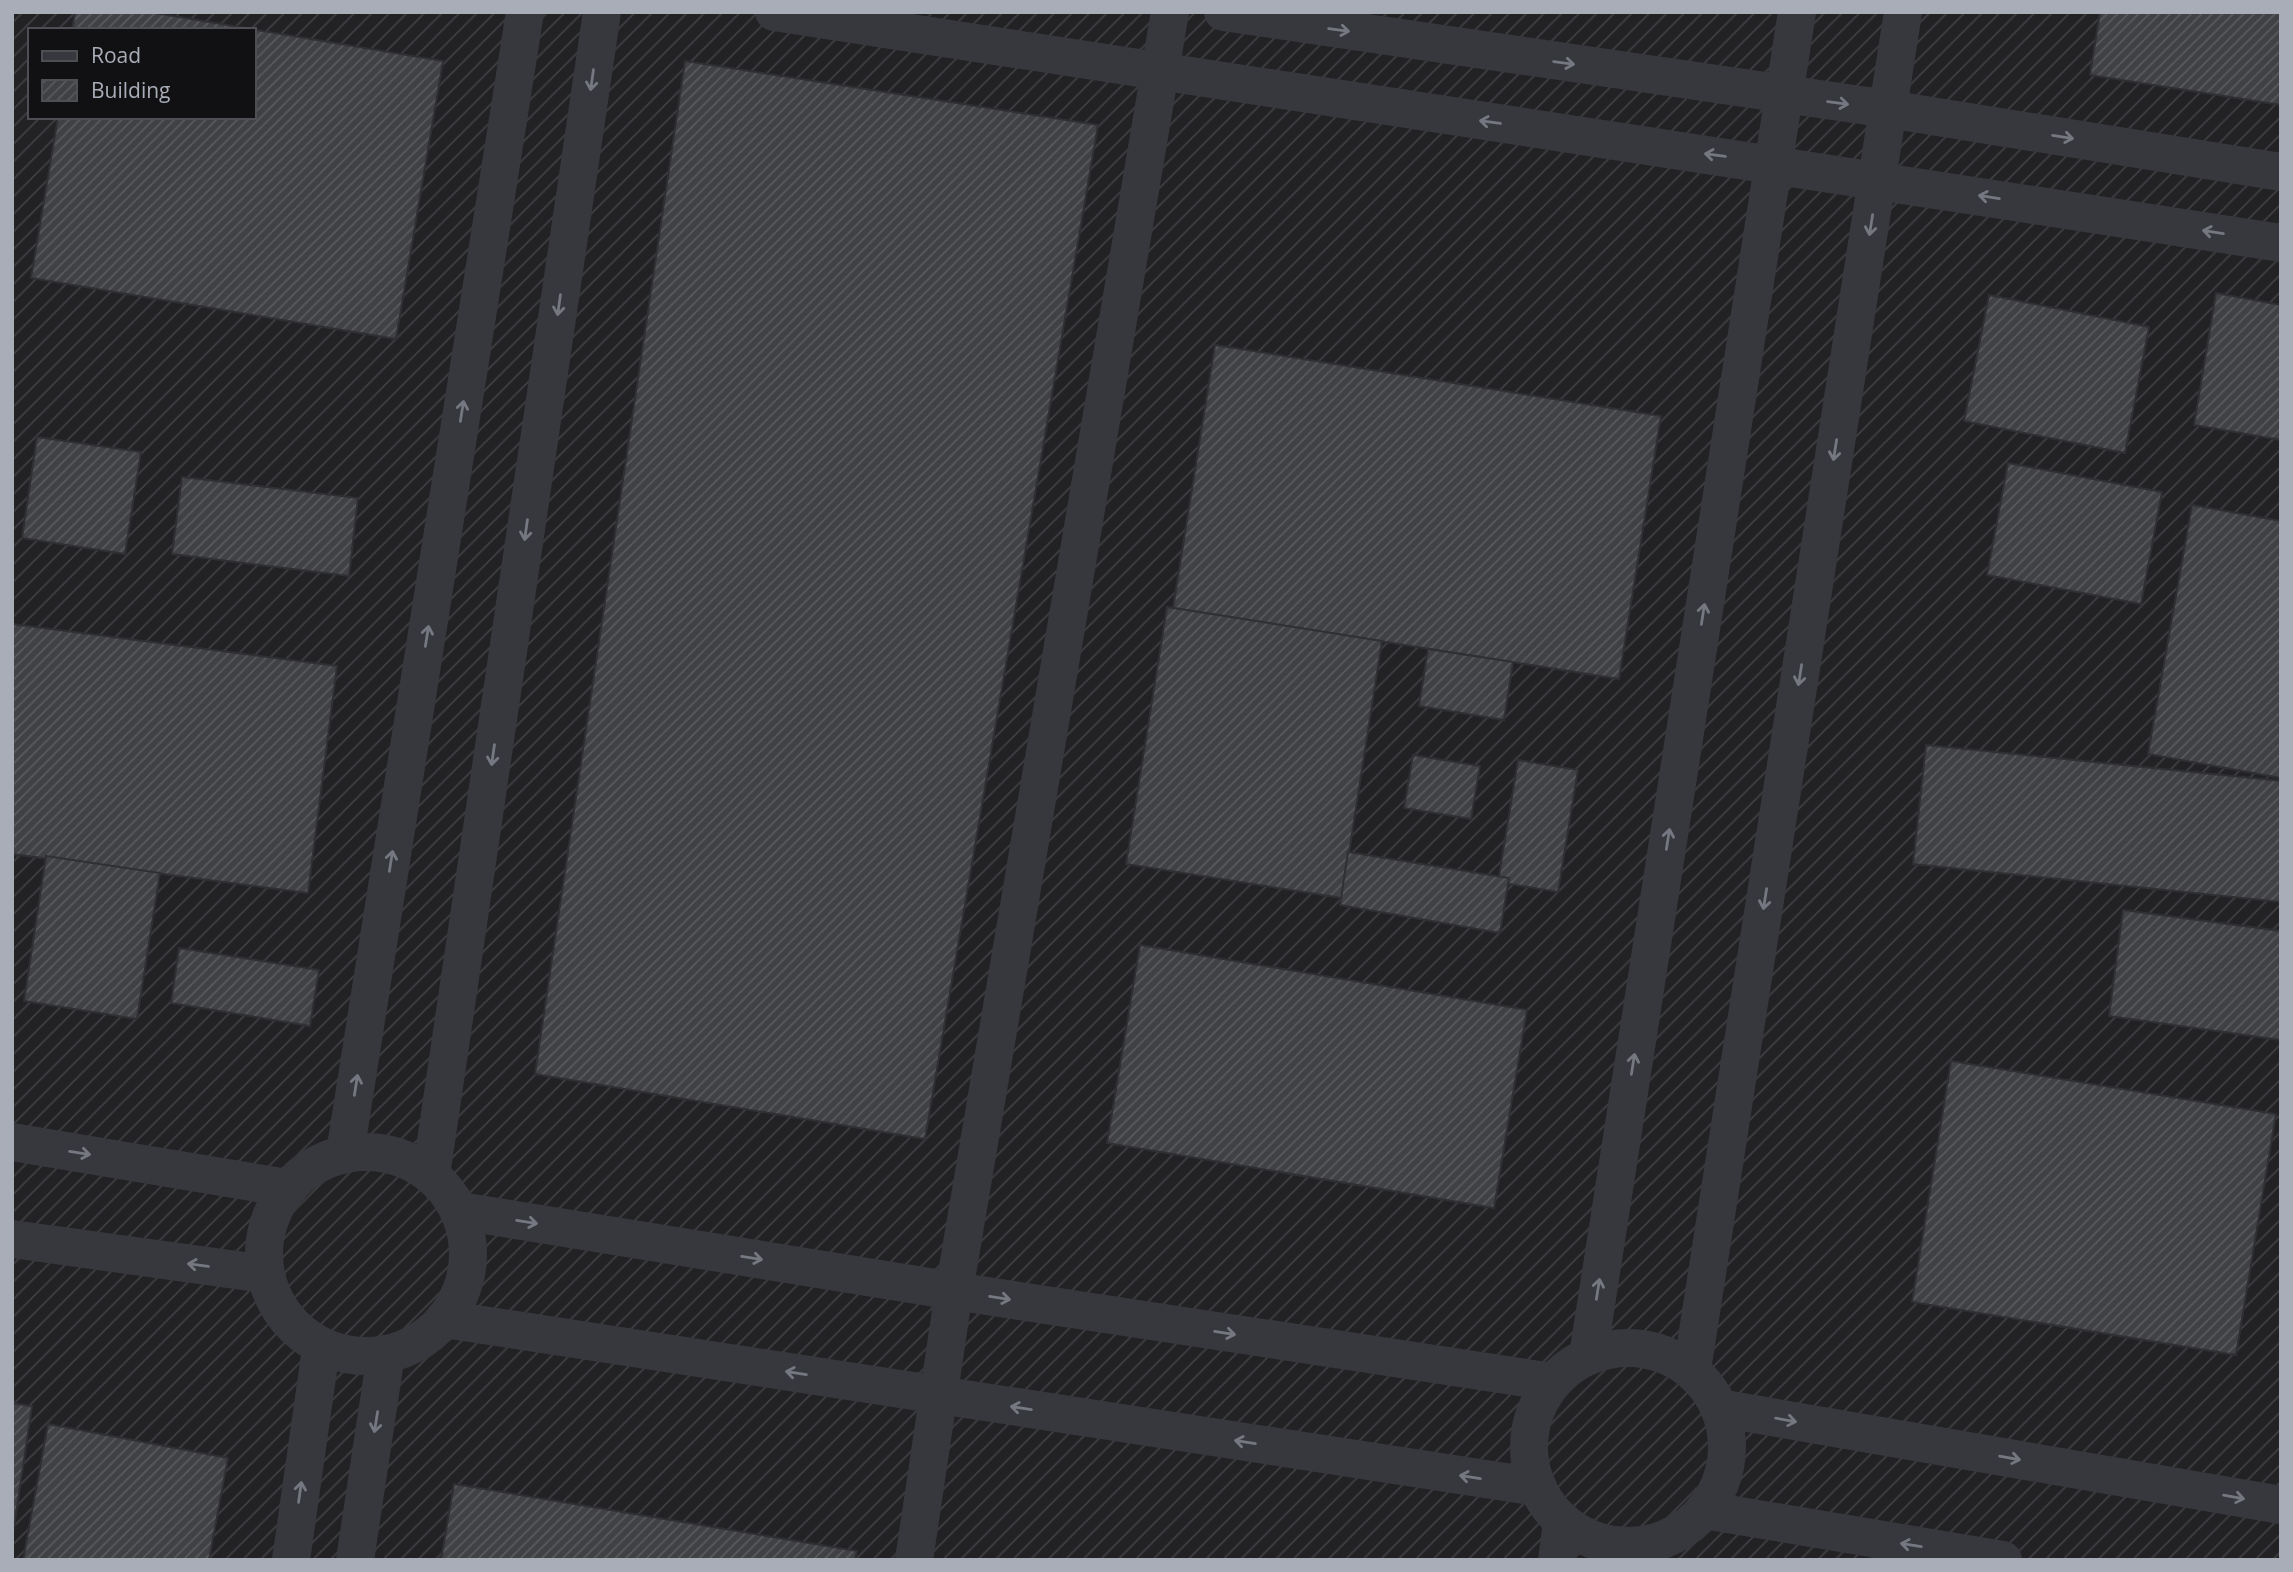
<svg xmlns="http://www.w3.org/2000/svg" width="2293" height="1572" font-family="'Open Sans',sans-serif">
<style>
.industrial{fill:url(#industrial-furrows);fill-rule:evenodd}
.building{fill:url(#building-hatch);stroke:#303034;stroke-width:2}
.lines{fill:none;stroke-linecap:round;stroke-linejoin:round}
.minor{stroke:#37383d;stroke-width:38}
.oneway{stroke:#757881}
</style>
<defs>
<pattern id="industrial-furrows" width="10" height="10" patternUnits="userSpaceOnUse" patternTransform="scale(1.75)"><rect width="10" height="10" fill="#222225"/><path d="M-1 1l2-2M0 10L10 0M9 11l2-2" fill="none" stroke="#3f3f43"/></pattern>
<pattern id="building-hatch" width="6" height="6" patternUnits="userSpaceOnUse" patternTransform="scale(1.75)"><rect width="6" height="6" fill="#404145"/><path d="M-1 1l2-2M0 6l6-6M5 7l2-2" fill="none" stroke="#595a5e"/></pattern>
</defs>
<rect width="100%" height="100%" fill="#161618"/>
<!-- industrial -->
<path class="industrial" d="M12,12H2281V1560H12ZM30,30H254V117H30Z"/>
<!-- building -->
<g class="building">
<polygon points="75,12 149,12 443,61 396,339 31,278 58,117 254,117 254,30 72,30"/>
<polygon points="2100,12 2281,12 2281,105 2090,75"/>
<polygon points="685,61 1098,125 925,1139 535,1074"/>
<polygon points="2216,293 2281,305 2281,440 2194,425"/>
<polygon points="1989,295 2149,327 2125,453 1964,421"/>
<polygon points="1215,345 1661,416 1619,679 1173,608"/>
<polygon points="37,437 141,452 125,554 22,538"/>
<polygon points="2008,463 2162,492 2141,604 1987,575"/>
<polygon points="182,477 358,498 349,576 172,554"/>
<polygon points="2192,505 2281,521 2281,778 2148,754"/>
<polygon points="1167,607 1382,641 1342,898 1126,864"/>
<polygon points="12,624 337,666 308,893 12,854"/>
<polygon points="1428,649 1513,662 1504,720 1419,706"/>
<polygon points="1926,745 2281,781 2281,902 1913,864"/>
<polygon points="1413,755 1480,766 1471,819 1404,808"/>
<polygon points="1518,760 1578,770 1558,892 1498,882"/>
<polygon points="1348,852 1509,878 1500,933 1340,905"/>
<polygon points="46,856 160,873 137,1019 24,1001"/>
<polygon points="2123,910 2281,931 2281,1040 2109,1016"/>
<polygon points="1140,945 1527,1010 1494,1208 1107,1143"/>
<polygon points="179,948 319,970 310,1026 171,1003"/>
<polygon points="1951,1061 2276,1114 2236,1355 1912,1302"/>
<polygon points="12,1403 32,1406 12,1541"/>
<polygon points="48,1424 228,1458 209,1560 23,1560"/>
<polygon points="454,1484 857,1551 855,1560 441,1560"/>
</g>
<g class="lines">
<!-- minor -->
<g class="minor">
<path d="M774,12C1276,93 1779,163 2281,243"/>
<polyline points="1223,12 1888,109 2281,172"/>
<polyline points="12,1142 287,1188"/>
<circle cx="366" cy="1254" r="102"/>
<polyline points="345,1153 525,12"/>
<polyline points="431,1175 602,12"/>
<polyline points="460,1211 954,1291 1552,1382"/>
<polyline points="12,1239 265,1274"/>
<polyline points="444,1319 1538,1487"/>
<circle cx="1628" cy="1447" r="99"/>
<polyline points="1588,1356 1797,12"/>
<polyline points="1692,1370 1903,12"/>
<polyline points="1719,1408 2281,1505"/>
<polyline points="1704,1510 2003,1560"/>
<polyline points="291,1560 321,1349"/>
<polyline points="355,1560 386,1354"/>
<polyline points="914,1560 954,1291 1170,12"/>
<polyline points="1557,1560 1562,1522"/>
</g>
</g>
<!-- one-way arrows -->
<defs><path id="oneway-shaft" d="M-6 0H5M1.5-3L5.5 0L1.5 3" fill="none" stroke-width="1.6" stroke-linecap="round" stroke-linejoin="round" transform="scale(1.75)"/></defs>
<g class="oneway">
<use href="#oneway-shaft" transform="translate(1339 30) rotate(8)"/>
<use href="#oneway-shaft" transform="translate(1564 63) rotate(8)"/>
<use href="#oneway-shaft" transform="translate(592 80) rotate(98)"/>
<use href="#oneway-shaft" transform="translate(1838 103) rotate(7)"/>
<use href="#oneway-shaft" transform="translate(1490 122) rotate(-172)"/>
<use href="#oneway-shaft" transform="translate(2063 137) rotate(9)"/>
<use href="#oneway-shaft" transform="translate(1715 155) rotate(-172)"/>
<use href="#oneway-shaft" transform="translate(1989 197) rotate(-171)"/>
<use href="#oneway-shaft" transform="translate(1871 225) rotate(99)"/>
<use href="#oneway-shaft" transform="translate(2213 232) rotate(-171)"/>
<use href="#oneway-shaft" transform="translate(559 305) rotate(98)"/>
<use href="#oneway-shaft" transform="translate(462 411) rotate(-81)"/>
<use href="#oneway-shaft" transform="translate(1835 450) rotate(99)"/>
<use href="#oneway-shaft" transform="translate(526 530) rotate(98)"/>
<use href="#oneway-shaft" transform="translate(1703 614) rotate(-81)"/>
<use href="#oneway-shaft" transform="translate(427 636) rotate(-81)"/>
<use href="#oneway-shaft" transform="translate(1800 675) rotate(99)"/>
<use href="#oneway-shaft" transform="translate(493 755) rotate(98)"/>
<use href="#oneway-shaft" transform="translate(1668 839) rotate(-81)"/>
<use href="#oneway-shaft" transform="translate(391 861) rotate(-81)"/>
<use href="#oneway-shaft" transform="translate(1765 899) rotate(99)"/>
<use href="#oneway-shaft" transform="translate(1633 1064) rotate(-81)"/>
<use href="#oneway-shaft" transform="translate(356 1085) rotate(-81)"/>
<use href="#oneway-shaft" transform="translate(80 1153) rotate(9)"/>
<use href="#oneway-shaft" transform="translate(527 1222) rotate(9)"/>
<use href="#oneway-shaft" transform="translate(752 1258) rotate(9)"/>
<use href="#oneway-shaft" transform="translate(198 1265) rotate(-172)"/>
<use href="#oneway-shaft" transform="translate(1598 1289) rotate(-81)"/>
<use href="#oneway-shaft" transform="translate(1000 1298) rotate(9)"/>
<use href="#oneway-shaft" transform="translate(1225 1333) rotate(9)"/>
<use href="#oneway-shaft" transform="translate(796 1373) rotate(-171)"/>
<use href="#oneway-shaft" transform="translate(1021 1408) rotate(-171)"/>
<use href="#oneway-shaft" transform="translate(1786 1420) rotate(10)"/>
<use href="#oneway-shaft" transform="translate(376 1422) rotate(99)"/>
<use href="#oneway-shaft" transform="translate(1245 1442) rotate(-171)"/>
<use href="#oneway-shaft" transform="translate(2010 1458) rotate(10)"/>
<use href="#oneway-shaft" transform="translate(1470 1477) rotate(-171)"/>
<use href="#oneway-shaft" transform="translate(300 1492) rotate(-82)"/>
<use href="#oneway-shaft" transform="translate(2234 1497) rotate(10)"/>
<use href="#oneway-shaft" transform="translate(1911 1545) rotate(-171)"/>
</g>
<!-- border -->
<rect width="2293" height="1572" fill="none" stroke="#a8adb8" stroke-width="28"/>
<!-- legend -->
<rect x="28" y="28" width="228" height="91" fill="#111113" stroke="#4d4f55" stroke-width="2"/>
<rect x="42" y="51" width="35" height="10" fill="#37383d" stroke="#4d4f55" stroke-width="2"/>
<text x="91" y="63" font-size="21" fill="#a8adb8">Road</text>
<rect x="42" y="80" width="35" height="21" fill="url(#building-hatch)" stroke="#4d4f55" stroke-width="2"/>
<text x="91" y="98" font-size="21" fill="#a8adb8">Building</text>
</svg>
